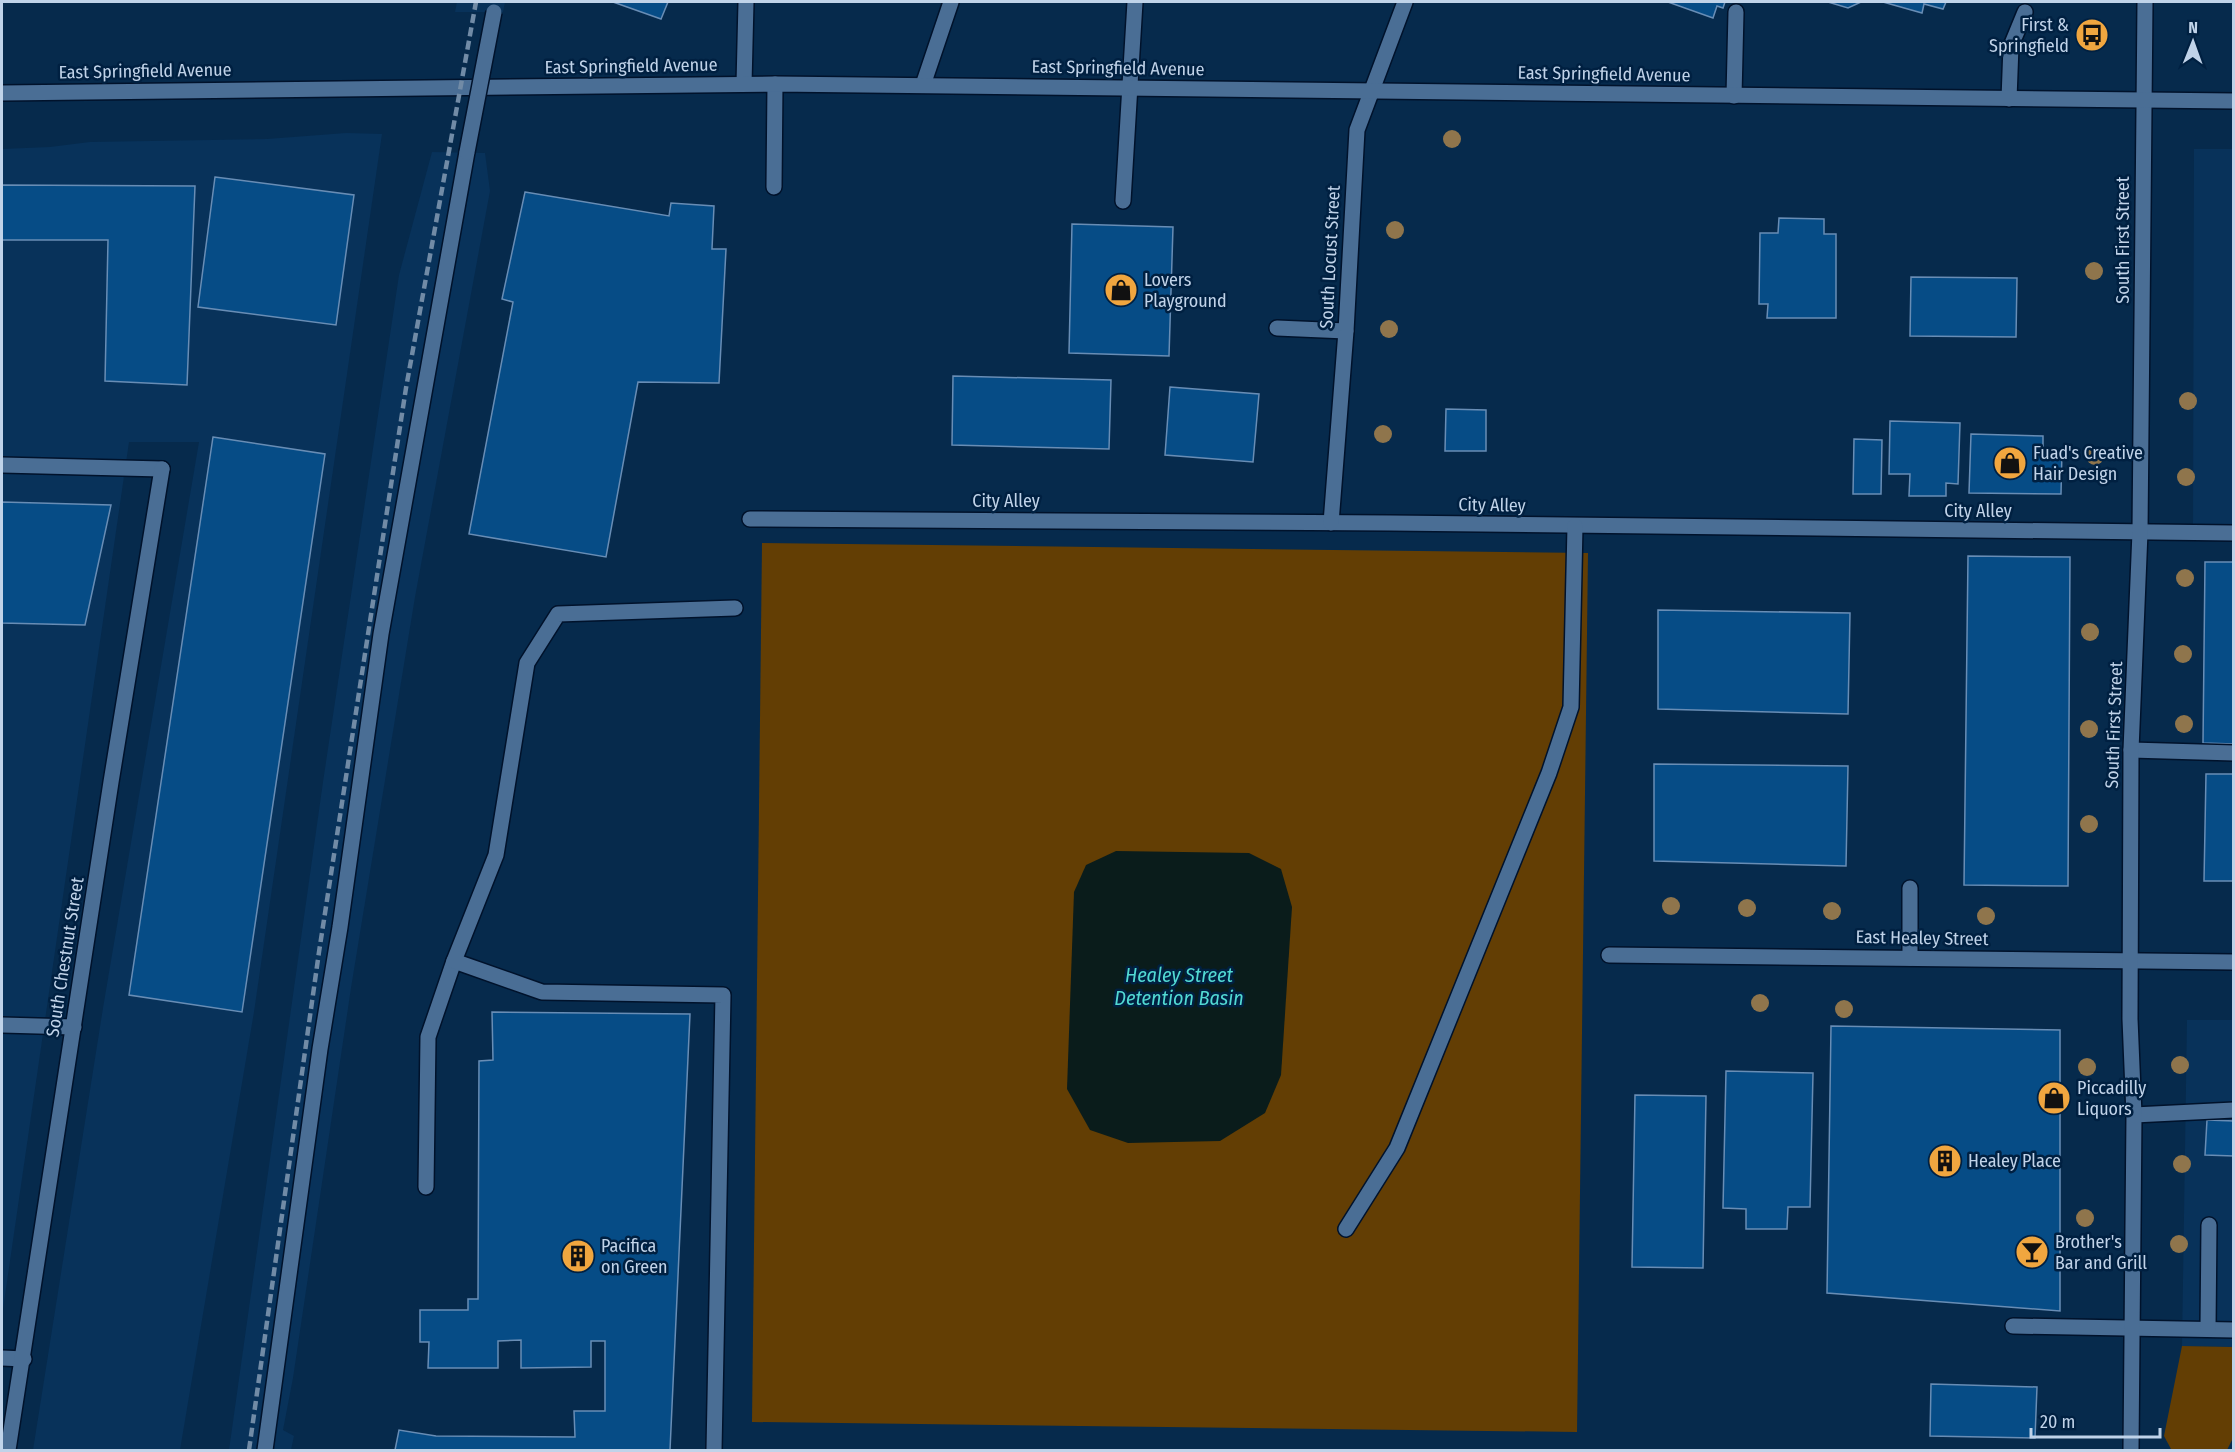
<svg xmlns="http://www.w3.org/2000/svg" width="2235" height="1452" font-family="'Fira Sans Condensed',sans-serif">
<style>
.built{fill:#08325a}
.green{fill:#633e04}
.water{fill:#0a1c1b}
.building{fill:#064c86;stroke:#688db5;stroke-width:1.5}
.lines{fill:none;stroke-linecap:round;stroke-linejoin:round}
.service-casing{stroke:#00122b;stroke-width:18}
.minor-casing{stroke:#00122b;stroke-width:18}
.tertiary-casing{stroke:#00122b;stroke-width:18}
.secondary-casing{stroke:#00122b;stroke-width:18}
.service{stroke:#4a6e95;stroke-width:15}
.minor{stroke:#4a6e95;stroke-width:15}
.tertiary{stroke:#4a6e95;stroke-width:15}
.secondary{stroke:#4a6e95;stroke-width:15}
.rail{stroke:#718ba6;stroke-width:4.5;stroke-dasharray:9 4.5;stroke-linecap:butt}
.service-bridge-casing{stroke:#00122b;stroke-width:18;stroke-linecap:butt}
.service-bridge{stroke:#4a6e95;stroke-width:15}
.tree{fill:#8f754c}
.labels{text-anchor:middle;stroke-width:5;stroke-linejoin:round;paint-order:stroke}
.poi-label{font-size:18px;fill:#c0d3e9;stroke:#002041;text-anchor:start}
.street-label{font-size:18px;fill:#c0d3e9;stroke:#002041}
.water-label{font-size:20px;font-style:italic;fill:#52d9d3;stroke:#002041}
</style>
<rect width="100%" height="100%" fill="#062a4c"/>
<!-- built -->
<g class="built">
<polygon points="457,2 505,2 503,12 455,12"/>
<polygon points="346,133 382,134 254,1012 180,1450 33,1450 103,1008 199,442 129,442 2,1316 2,149 50,147 90,142 267,139"/>
<polygon points="2194,149 2233,149 2233,533 2193,533"/>
<polygon points="432,152 485,153 490,191 415,597 351,988 293,1378 283,1430 294,1436 291,1450 229,1450 323,782 399,275"/>
<polygon points="2187,1020 2233,1020 2233,1347 2182,1346"/>
</g>
<!-- green -->
<g class="green">
<polygon points="762,543 1588,553 1577,1432 752,1422"/>
<polygon points="2182,1346 2233,1347 2233,1438 2227,1450 2171,1449 2164,1436"/>
</g>
<!-- water -->
<polygon class="water" points="1116,851 1249,853 1281,869 1292,907 1281,1075 1265,1113 1220,1141 1128,1143 1090,1130 1067,1089 1074,892 1086,865"/>
<!-- building -->
<g class="building">
<polygon points="613,2 668,2 661,19"/>
<polygon points="1668,2 1725,2 1723,8 1717,6 1713,18"/>
<polygon points="1828,2 1861,2 1848,8"/>
<polygon points="1883,2 1946,2 1943,9 1924,4 1922,13"/>
<polygon points="215,177 354,195 336,325 198,307"/>
<polygon points="2,185 195,186 187,385 105,381 108,240 2,240"/>
<polygon points="525,192 669,216 671,203 714,206 712,249 726,249 719,383 638,382 606,557 469,534 513,302 502,299"/>
<polygon points="1779,218 1824,219 1824,234 1836,234 1836,318 1767,318 1768,304 1759,304 1760,233 1778,233"/>
<polygon points="1072,224 1173,227 1169,356 1069,353"/>
<polygon points="1911,277 2017,278 2016,337 1910,336"/>
<polygon points="953,376 1111,380 1109,449 952,445"/>
<polygon points="1170,387 1259,394 1253,462 1165,455"/>
<polygon points="1446,409 1486,410 1486,451 1445,451"/>
<polygon points="1890,421 1960,423 1958,484 1946,483 1946,496 1909,496 1910,474 1889,474"/>
<polygon points="1971,434 2043,436 2043,449 2062,450 2061,494 1969,493"/>
<polygon points="213,437 325,454 242,1012 129,995"/>
<polygon points="1854,439 1882,440 1881,494 1853,494"/>
<polygon points="2,502 111,505 85,625 2,623"/>
<polygon points="1968,556 2070,557 2068,886 1964,885"/>
<polygon points="2205,562 2234,562 2234,744 2203,743"/>
<polygon points="1658,610 1850,613 1848,714 1658,709"/>
<polygon points="1654,764 1848,766 1846,866 1654,861"/>
<polygon points="2206,774 2234,774 2234,881 2204,881"/>
<polygon points="492,1012 690,1014 670,1450 395,1450 399,1430 436,1436 575,1437 574,1411 605,1411 605,1341 591,1341 591,1367 521,1368 521,1340 498,1341 498,1368 428,1368 429,1342 420,1342 420,1310 468,1310 468,1299 478,1299 479,1061 493,1060"/>
<polygon points="1831,1026 2060,1030 2060,1311 1827,1293"/>
<polygon points="1726,1071 1813,1073 1810,1207 1788,1207 1787,1229 1746,1229 1746,1209 1723,1208"/>
<polygon points="1635,1095 1706,1096 1703,1268 1632,1267"/>
<polygon points="2207,1120 2234,1121 2234,1156 2205,1155"/>
<polygon points="1931,1384 2037,1387 2035,1438 1930,1436"/>
</g>
<g class="lines">
<defs>
<g id="service">
<polyline points="744,84 746,2"/>
<polyline points="1734,96 1736,12"/>
<polyline points="2009,99 2011,46 2025,12"/>
<polyline points="774,187 775,84"/>
<polyline points="1123,201 1135,2"/>
<polyline points="1277,328 1346,331"/>
<polyline points="2,465 162,469"/>
<polyline points="750,519 1390,523 2234,533"/>
<polyline points="2131,750 2234,753"/>
<polyline points="1910,958 1910,888"/>
<polyline points="2,1025 74,1027"/>
<polyline points="2134,1115 2234,1110"/>
<polyline points="426,1187 428,1037 454,961"/>
<polyline points="1346,1229 1397,1148 1549,773 1571,707 1575,526"/>
<polyline points="2013,1326 2234,1330"/>
<polyline points="2208,1329 2209,1225"/>
<polyline points="2,1358 24,1359"/>
<polyline points="265,1450 320,1049 340,927 381,634 467,152"/>
<polyline points="714,1450 723,995 542,992 454,961 496,855 527,663 558,614 735,608"/>
</g>
<g id="minor">
<polyline points="923,85 951,2"/>
<polyline points="1331,523 1346,331 1357,130 1405,2"/>
<polyline points="1609,955 2234,962"/>
<polyline points="8,1450 111,782 162,469"/>
</g>
<polyline id="tertiary" points="2131,1450 2134,1115 2130,1019 2131,750 2140,532 2145,2"/>
<polyline id="secondary" points="2,93 775,84 2234,101"/>
</defs>
<!-- service casing -->
<use href="#service" class="service-casing"/>
<!-- minor casing -->
<use href="#minor" class="minor-casing"/>
<!-- tertiary casing -->
<use href="#tertiary" class="tertiary-casing"/>
<!-- secondary casing -->
<use href="#secondary" class="secondary-casing"/>
<!-- service -->
<use href="#service" class="service"/>
<!-- minor -->
<use href="#minor" class="minor"/>
<!-- tertiary -->
<use href="#tertiary" class="tertiary"/>
<!-- secondary -->
<use href="#secondary" class="secondary"/>
<!-- rail -->
<polyline class="rail" points="249,1450 319,952 406,388 476,2"/>
<defs>
<polyline id="service-bridge" points="467,152 494,12"/>
</defs>
<!-- service-bridge casing -->
<use href="#service-bridge" class="service-bridge-casing"/>
<!-- service-bridge -->
<use href="#service-bridge" class="service-bridge"/>
</g>
<!-- trees -->
<g class="tree">
<circle cx="1452" cy="139" r="9"/>
<circle cx="1395" cy="230" r="9"/>
<circle cx="2094" cy="271" r="9"/>
<circle cx="1389" cy="329" r="9"/>
<circle cx="2188" cy="401" r="9"/>
<circle cx="1383" cy="434" r="9"/>
<circle cx="2095" cy="456" r="9"/>
<circle cx="2186" cy="477" r="9"/>
<circle cx="2185" cy="578" r="9"/>
<circle cx="2090" cy="632" r="9"/>
<circle cx="2183" cy="654" r="9"/>
<circle cx="2184" cy="724" r="9"/>
<circle cx="2089" cy="729" r="9"/>
<circle cx="2089" cy="824" r="9"/>
<circle cx="1671" cy="906" r="9"/>
<circle cx="1747" cy="908" r="9"/>
<circle cx="1832" cy="911" r="9"/>
<circle cx="1986" cy="916" r="9"/>
<circle cx="1760" cy="1003" r="9"/>
<circle cx="1844" cy="1009" r="9"/>
<circle cx="2180" cy="1065" r="9"/>
<circle cx="2087" cy="1067" r="9"/>
<circle cx="2182" cy="1164" r="9"/>
<circle cx="2085" cy="1218" r="9"/>
<circle cx="2179" cy="1244" r="9"/>
</g>
<!-- icons -->
<defs>
<symbol id="bus-disc" viewBox="-11 -11 22 22"><circle r="9.5" fill="#f0a63f" stroke="#002041"/><path d="M-5-6H5V4H4V6H2V4H-2V6H-4V4H-5ZM-3.5-4V0h7V-4ZM-3.5 1.2v1.5H-2V1.2ZM2 1.2v1.5H3.5V1.2Z" fill="#111"/></symbol>
<symbol id="shop-disc" viewBox="-11 -11 22 22"><circle r="9.5" fill="#f0a63f" stroke="#002041"/><path d="M-5-2.5h2.3a2.7 3.5 0 0 1 5.4 0H5L5.5 6h-11ZM-1.5-2.5h3a1.5 2.3 0 0 0-3 0Z" fill="#111"/></symbol>
<symbol id="building-disc" viewBox="-11 -11 22 22"><circle r="9.5" fill="#f0a63f" stroke="#002041"/><path d="M-4-6H4V6H1V3H-1V6H-4ZM-2.5-4.3h1.7v1.8h-1.7ZM.8-4.3h1.7v1.8H.8ZM-2.5-1h1.7V.8h-1.7ZM.8-1h1.7V.8H.8Z" fill="#111"/></symbol>
<symbol id="bar-disc" viewBox="-11 -11 22 22"><circle r="9.5" fill="#f0a63f" stroke="#002041"/><path d="M-6-5H6L.8 .8V4.5H3.5V6h-7V4.5H-.8V.8Z" fill="#111"/></symbol>
</defs>
<g fill-rule="evenodd">
<use href="#bus-disc" x="2073" y="16" width="38" height="38"/>
<use href="#shop-disc" x="1102" y="271" width="38" height="38"/>
<use href="#shop-disc" x="1991" y="444" width="38" height="38"/>
<use href="#shop-disc" x="2035" y="1079" width="38" height="38"/>
<use href="#building-disc" x="1926" y="1142" width="38" height="38"/>
<use href="#bar-disc" x="2013" y="1233" width="38" height="38"/>
<use href="#building-disc" x="559" y="1237" width="38" height="38"/>
</g>
<g class="labels">
<!-- poi labels -->
<g class="poi-label">
<text x="2069" y="31" text-anchor="end">First &amp;<tspan x="2069" dy="21">Springfield</tspan></text>
<text x="1144" y="286">Lovers<tspan x="1144" dy="21">Playground</tspan></text>
<text x="2033" y="459">Fuad's Creative<tspan x="2033" dy="21">Hair Design</tspan></text>
<text x="2077" y="1094">Piccadilly<tspan x="2077" dy="21">Liquors</tspan></text>
<text x="1968" y="1167">Healey Place</text>
<text x="2055" y="1248">Brother's<tspan x="2055" dy="21">Bar and Grill</tspan></text>
<text x="601" y="1252">Pacifica<tspan x="601" dy="21">on Green</tspan></text>
</g>
<!-- street labels -->
<g class="street-label">
<text transform="translate(631 66) rotate(-1)" y="6">East Springfield Avenue</text>
<text transform="translate(1118 68) rotate(1)" y="6">East Springfield Avenue</text>
<text transform="translate(145 71) rotate(-1)" y="6">East Springfield Avenue</text>
<text transform="translate(1604 74) rotate(1)" y="6">East Springfield Avenue</text>
<text transform="translate(2123 240) rotate(-90)" y="6">South First Street</text>
<text transform="translate(1330 257) rotate(-87)" y="6">South Locust Street</text>
<text x="1006" y="507">City Alley</text>
<text transform="translate(1492 505) rotate(1)" y="6">City Alley</text>
<text x="1978" y="517">City Alley</text>
<text transform="translate(2114 725) rotate(-88)" y="6">South First Street</text>
<text transform="translate(1922 938) rotate(1)" y="6">East Healey Street</text>
<text transform="translate(65 957) rotate(-81)" y="6">South Chestnut Street</text>
</g>
<!-- water labels -->
<g class="water-label">
<text x="1179" y="982">Healey Street<tspan x="1179" dy="23">Detention Basin</tspan></text>
</g>
</g>
<!-- border -->
<rect width="2235" height="1452" fill="none" stroke="#c0d3e9" stroke-width="6"/>
<!-- north arrow -->
<g transform="translate(2193 42) rotate(1)" stroke="#002041" stroke-width="4.5" paint-order="stroke">
<path d="M0-4.5L10 22L0 15L-10 22Z" fill="#c0d3e9"/>
<text y="-9" font-size="16" font-weight="bold" text-anchor="middle" fill="#c0d3e9">N</text>
</g>
<!-- scale -->
<path d="M2031 1428v9h129v-9" fill="none" stroke="#c0d3e9" stroke-width="3"/>
<text x="2040" y="1428" font-size="18" fill="#c0d3e9" stroke="#002041" stroke-width="4.5" paint-order="stroke">20 m</text>
</svg>
